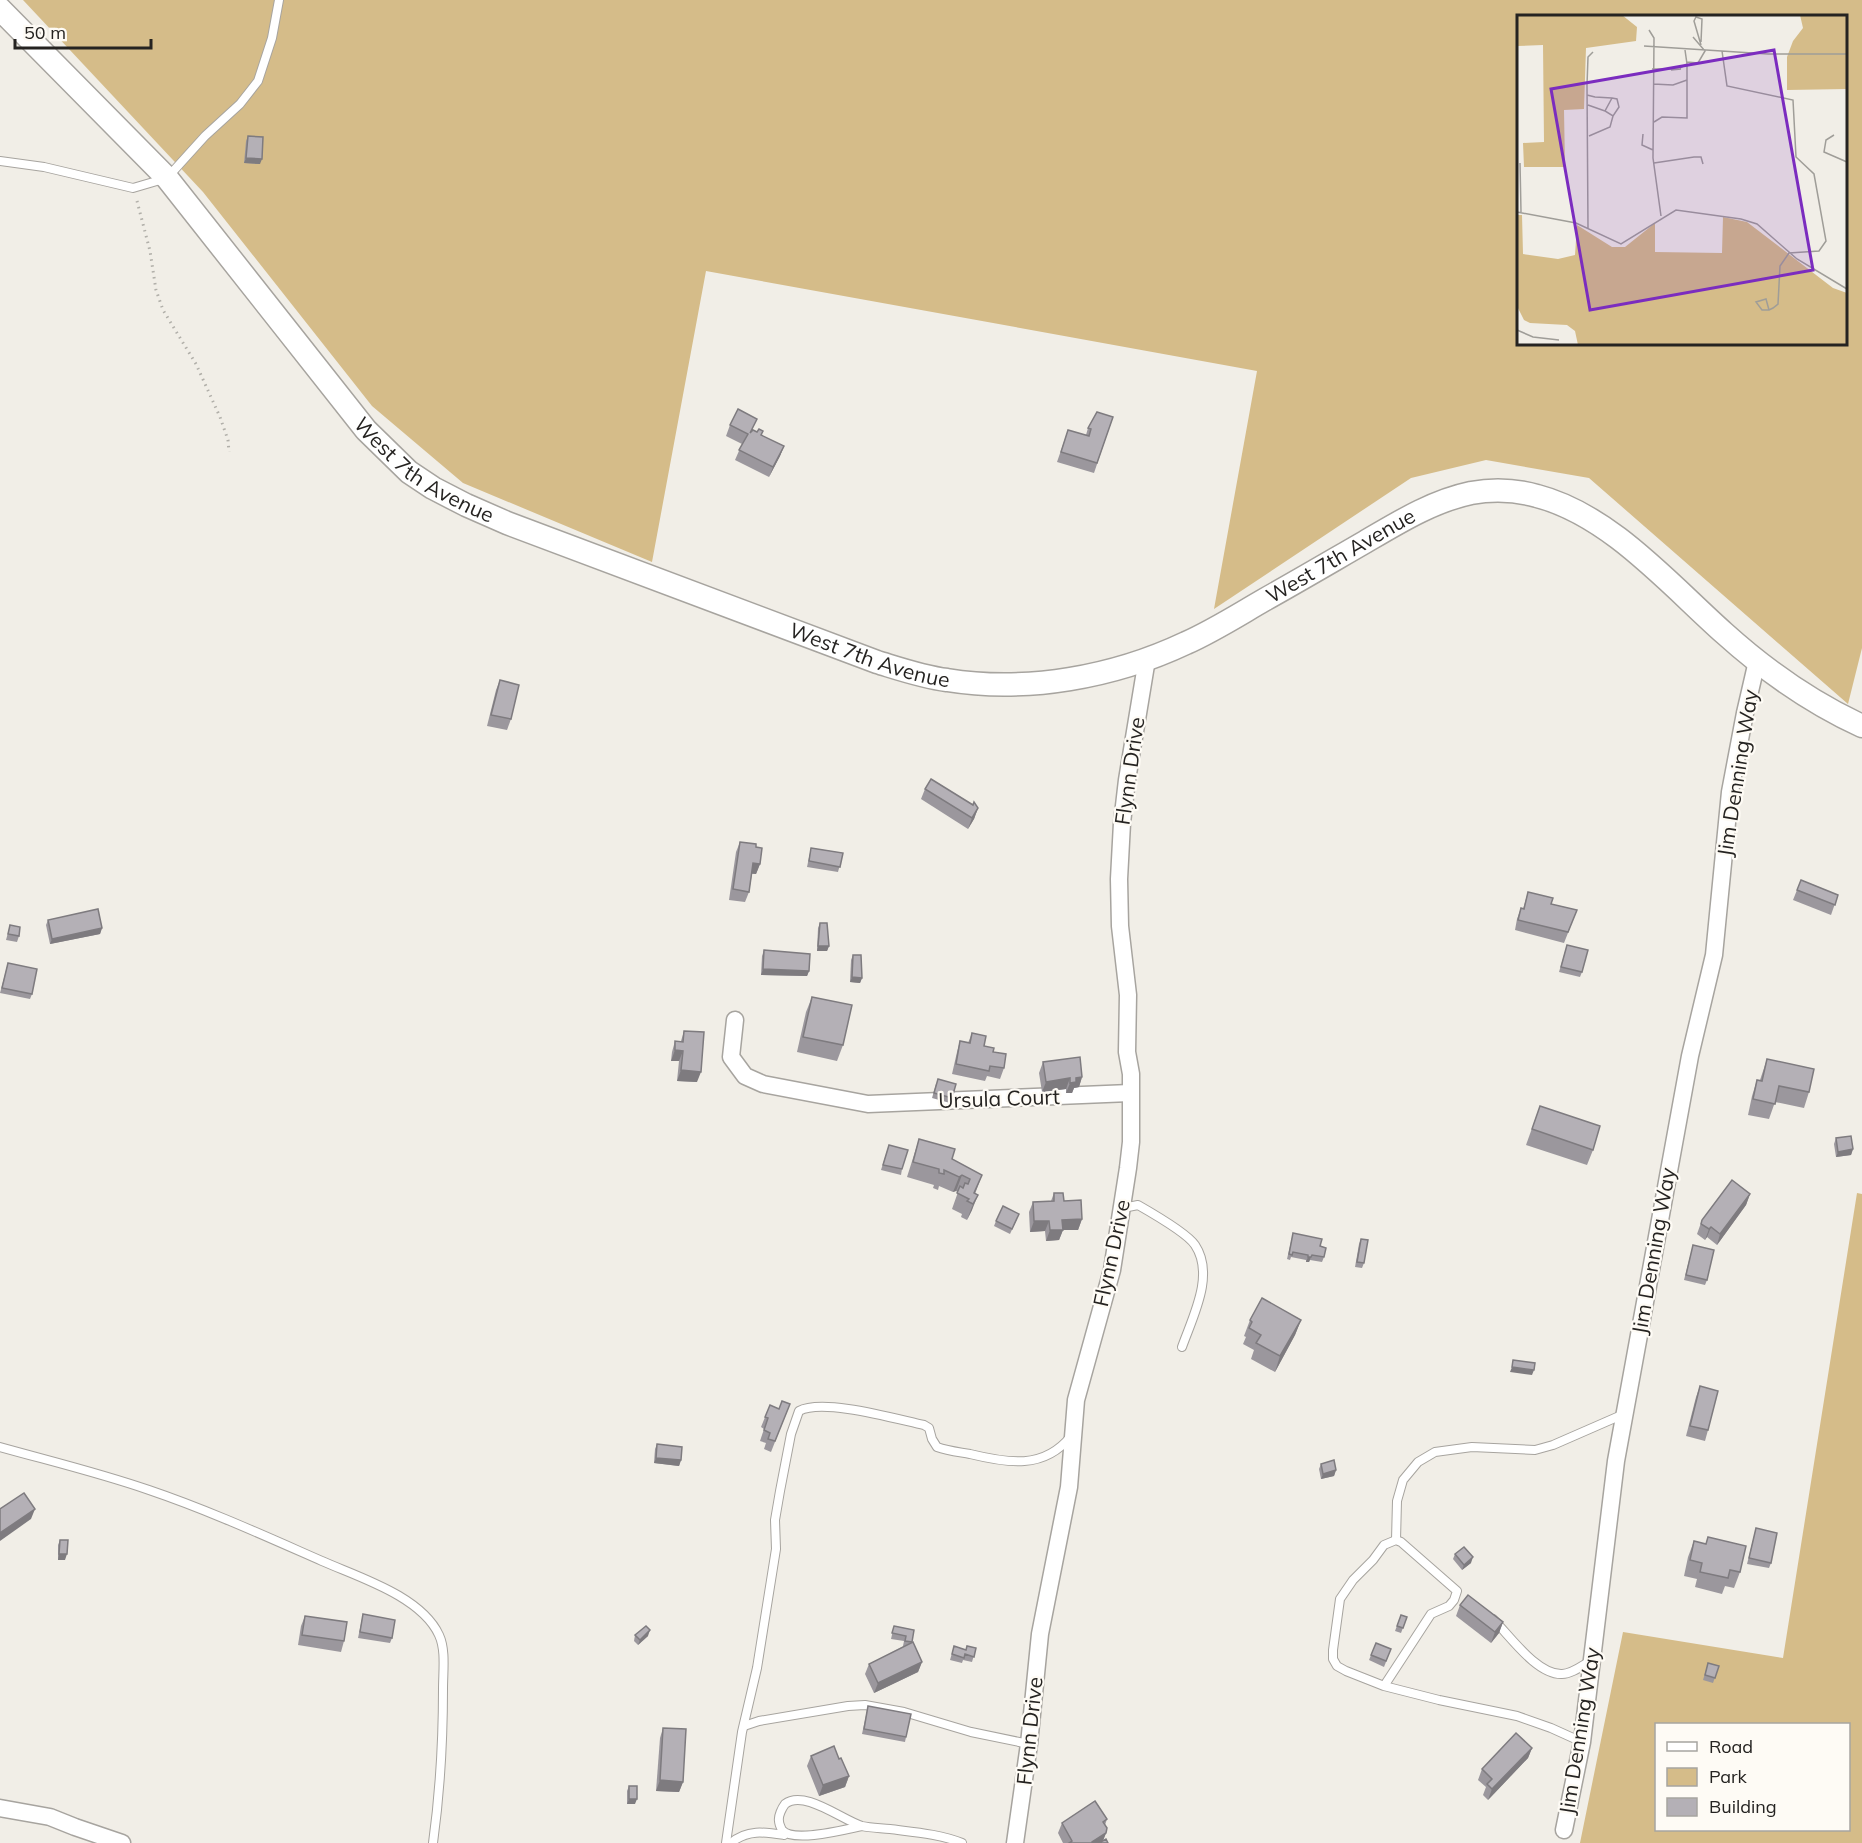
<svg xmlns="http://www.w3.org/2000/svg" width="1862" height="1843" font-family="Mulish,sans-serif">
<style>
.green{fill:#d5bc89;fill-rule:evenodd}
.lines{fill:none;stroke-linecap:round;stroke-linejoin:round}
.service-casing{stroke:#a7a49f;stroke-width:10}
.minor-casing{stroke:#a7a49f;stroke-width:19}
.secondary-casing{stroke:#a7a49f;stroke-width:25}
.path{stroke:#b1afa9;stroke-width:3;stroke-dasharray:1.5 4.5;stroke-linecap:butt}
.service{stroke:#fff;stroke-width:8}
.minor{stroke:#fff;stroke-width:16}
.secondary{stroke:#fff;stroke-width:22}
.wall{fill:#9b979d}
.shaded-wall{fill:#7e7b7f}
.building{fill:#b4b0b6;stroke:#7e7b7f;stroke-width:1.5}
.labels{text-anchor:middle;stroke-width:4.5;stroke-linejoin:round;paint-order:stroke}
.street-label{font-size:21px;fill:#252321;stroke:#fefbf5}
.inset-road{fill:none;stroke:#9f9d98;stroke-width:1.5}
.view{fill:#7b2cbf;fill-opacity:0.15;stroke:#7b2cbf;stroke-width:3}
.inset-edge{fill:none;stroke:#252321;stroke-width:3}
</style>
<rect width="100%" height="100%" fill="#f1eee7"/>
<!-- green -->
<g class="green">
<path d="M23,0H1862V648L1848,704L1589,478L1486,460L1411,478L1214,609L1257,371L706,271L652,562L463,483L372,406L203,192ZM1518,16H1846V344H1518Z"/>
<path d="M1857,1193L1862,1194V1843H1580L1623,1632L1783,1658ZM1656,1724H1848V1830H1656Z"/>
</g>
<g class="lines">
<defs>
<g id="service">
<polyline points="0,161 44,167 133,188 167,178 205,136 240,104 258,81 272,38 279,0"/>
<path d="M1123,1208L1138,1205C1152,1213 1187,1233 1195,1245C1215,1275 1193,1316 1182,1347"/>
<path d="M0,1447C50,1461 100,1473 149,1490C208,1510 265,1536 322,1561C358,1577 421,1596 439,1635C446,1650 443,1671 443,1689C443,1740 440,1792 433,1843"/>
<polyline points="1396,1540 1397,1501 1403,1480 1418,1462 1435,1452 1472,1447 1535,1450 1553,1445 1624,1414"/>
<path d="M1493,1619C1510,1636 1537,1675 1562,1674C1572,1674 1583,1665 1592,1660"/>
<polyline points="1384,1686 1431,1614 1449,1606 1454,1600 1457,1591 1401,1542 1396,1540 1384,1545 1373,1560 1353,1580 1340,1599 1333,1650 1333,1659 1337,1666 1346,1671 1384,1686 1439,1700 1517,1716 1551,1728 1582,1742"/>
<polyline points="744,1726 759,1721 848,1706 865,1705 904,1712 971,1732 1029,1744"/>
<path d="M862,1826C843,1830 793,1843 782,1830C781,1828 779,1823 779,1821C778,1816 782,1808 785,1804C804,1789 842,1820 862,1826C870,1828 881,1828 890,1829C913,1832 940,1834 962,1843"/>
<path d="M726,1843L742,1732L757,1668L776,1549L775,1520L780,1491L791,1434L799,1411C823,1398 896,1419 924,1425L929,1428L932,1439L937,1447C948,1451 959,1452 970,1454C1007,1463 1044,1470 1071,1436"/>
<path d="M731,1843C747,1829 765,1832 784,1835"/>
</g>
<g id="minor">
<polyline points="735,1020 731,1057 745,1076 763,1084 868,1104 1130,1093"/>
<polyline points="0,1808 50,1817 75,1827 122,1843"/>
<polyline points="1564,1830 1582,1742 1616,1461 1690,1056 1714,955 1730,792 1745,713 1757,661"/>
<polyline points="1015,1843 1029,1744 1040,1634 1069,1487 1076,1400 1112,1270 1128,1168 1131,1142 1131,1074 1127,1052 1128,995 1120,926 1119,879 1122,823 1127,780 1147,659"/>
</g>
<g id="secondary">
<path id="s1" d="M0,9L167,178L366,430L409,472L433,488L466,505L507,523L877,662C900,669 923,677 947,680C1027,693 1114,677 1186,643C1213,631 1238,615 1264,600C1298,581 1332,561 1365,542C1399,522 1433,501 1471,493C1493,489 1516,490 1537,496C1610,515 1669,584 1724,633C1765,670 1812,703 1862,726"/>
</g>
</defs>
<!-- service casing -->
<use href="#service" class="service-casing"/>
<!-- minor casing -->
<use href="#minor" class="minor-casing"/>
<!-- secondary casing -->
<use href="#secondary" class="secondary-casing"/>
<!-- path -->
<polyline class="path" points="137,201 150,251 156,290 163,310 196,364 220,417 228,440 229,452"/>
<!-- service -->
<use href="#service" class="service"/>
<!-- minor -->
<use href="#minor" class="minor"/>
<!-- secondary -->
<use href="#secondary" class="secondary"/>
</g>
<!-- wall -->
<g class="wall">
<polygon points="248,136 260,164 244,163 246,141"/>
<polygon points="1113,417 1094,473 1057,462 1068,430 1086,435 1088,428"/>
<polygon points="730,425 752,431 784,446 780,456 769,477 735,460 742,444 726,436"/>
<polygon points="500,680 511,719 507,730 487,726 496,690"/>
<polygon points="925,789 978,808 974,819 968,829 921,799"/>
<polygon points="740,842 756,847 760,864 756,874 752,874 749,892 745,902 729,900 736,852"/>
<polygon points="811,848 843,853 838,872 807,867"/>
<polygon points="1801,880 1838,895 1831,915 1793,900"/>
<polygon points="1528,892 1551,904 1577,910 1564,943 1515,930 1517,919 1521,908 1523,909"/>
<polygon points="48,920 102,928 100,934 50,944 46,925"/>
<polygon points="820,923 829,946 827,951 817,951 818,928"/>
<polygon points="10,925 19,936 17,942 6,940"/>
<polygon points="1567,945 1582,972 1580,977 1559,972"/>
<polygon points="764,950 809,971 807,976 761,975 762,956"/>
<polygon points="853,955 862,978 860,983 850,982 851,960"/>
<polygon points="8,963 32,994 30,999 0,993"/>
<polygon points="812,997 843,1045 837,1061 797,1052 806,1012"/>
<polygon points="684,1031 697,1082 677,1081 679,1061 671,1061 672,1052 675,1041 681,1041"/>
<polygon points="972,1033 984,1046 993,1052 1004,1068 1000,1079 987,1076 985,1081 952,1074 957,1052 960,1041 968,1043"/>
<polygon points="1767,1059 1809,1092 1804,1108 1775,1102 1769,1119 1748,1115 1752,1096 1757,1080 1760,1080"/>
<polygon points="1043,1062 1082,1077 1079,1087 1074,1088 1072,1093 1066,1093 1066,1089 1042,1092 1039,1073"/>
<polygon points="936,1084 952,1098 950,1103 932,1098"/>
<polygon points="1540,1106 1593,1150 1587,1165 1526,1145"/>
<polygon points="1836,1138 1853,1149 1851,1155 1836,1157 1834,1144"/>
<polygon points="919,1139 952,1159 982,1175 975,1194 972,1210 967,1220 961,1217 962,1214 952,1209 958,1192 956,1191 953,1192 939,1186 938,1190 933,1188 934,1185 907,1177"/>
<polygon points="889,1145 902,1169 901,1175 881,1170"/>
<polygon points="1054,1193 1064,1201 1082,1219 1078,1230 1063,1230 1059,1240 1046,1241 1045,1231 1030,1232 1029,1212 1033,1202 1051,1201"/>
<polygon points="1750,1194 1746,1205 1717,1245 1707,1237 1705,1240 1697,1234 1702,1220"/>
<polygon points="1017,1219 1010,1234 994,1226 996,1221"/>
<polygon points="1293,1233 1320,1246 1324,1257 1322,1262 1310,1260 1309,1262 1306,1262 1306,1260 1291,1257 1290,1260 1287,1259"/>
<polygon points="1361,1239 1364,1263 1362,1268 1355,1267 1359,1244"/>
<polygon points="1693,1245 1707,1280 1705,1285 1684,1280"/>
<polygon points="1250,1320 1301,1320 1295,1335 1275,1372 1251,1359 1254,1350 1243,1344 1246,1337 1244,1336"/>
<polygon points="1700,1386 1708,1430 1705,1441 1686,1436 1696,1397"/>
<polygon points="790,1404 771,1452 764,1449 766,1443 760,1441 764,1429 761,1427 770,1405 779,1409"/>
<polygon points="657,1444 681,1460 679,1466 654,1463 655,1449"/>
<polygon points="1321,1464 1336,1470 1334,1476 1321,1479 1319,1469"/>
<polygon points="1756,1528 1771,1563 1769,1568 1747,1564"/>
<polygon points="1708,1537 1740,1572 1734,1588 1725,1586 1722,1594 1695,1587 1697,1579 1684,1576 1688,1557 1694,1541 1706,1544"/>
<polygon points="60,1540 65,1560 58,1560 58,1545"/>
<polygon points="1455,1554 1471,1563 1462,1570 1453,1559"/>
<polygon points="1460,1605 1503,1622 1499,1633 1491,1643 1456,1616"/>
<polygon points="363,1614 392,1638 390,1643 358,1638"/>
<polygon points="1401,1615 1407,1617 1401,1633 1395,1631"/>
<polygon points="305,1616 344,1641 341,1652 298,1645 301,1626"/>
<polygon points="894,1626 914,1630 911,1643 922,1662 918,1672 874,1693 865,1674 869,1664 904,1646 903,1646 904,1641 891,1639"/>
<polygon points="635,1635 648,1636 638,1645 634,1641"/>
<polygon points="1376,1643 1391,1649 1384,1667 1369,1660"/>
<polygon points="954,1646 966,1650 967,1646 976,1648 972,1662 963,1660 962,1663 950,1660"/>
<polygon points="1708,1663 1719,1666 1713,1683 1703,1680"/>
<polygon points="868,1706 906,1737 905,1742 862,1734"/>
<polygon points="663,1728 683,1782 679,1792 656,1791 660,1738"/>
<polygon points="1532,1748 1528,1758 1488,1800 1483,1795 1486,1787 1478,1780 1482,1769"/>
<polygon points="811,1756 839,1759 849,1776 845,1787 819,1796 807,1766"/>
<polygon points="629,1786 635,1804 627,1804 627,1791"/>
<polygon points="1107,1819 1105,1825 1106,1833 1103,1841 1108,1843 1063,1843 1058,1833 1062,1823"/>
</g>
<!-- shaded-wall -->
<g class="shaded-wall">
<polygon points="246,158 262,159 260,164 244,163"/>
<polygon points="784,446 780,456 769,477 773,467"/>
<polygon points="978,808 974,819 968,829 972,818"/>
<polygon points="753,863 760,864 756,874 750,873"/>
<polygon points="102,928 100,934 50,944 52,939"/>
<polygon points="818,946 829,946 827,951 817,951"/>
<polygon points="763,969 809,971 807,976 761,975"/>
<polygon points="852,977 862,978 860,983 850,982"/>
<polygon points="675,1050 683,1051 679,1061 671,1061"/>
<polygon points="681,1070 701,1072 697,1082 677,1081"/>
<polygon points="1082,1077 1079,1087 1074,1088 1072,1093 1066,1093 1070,1083 1076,1078"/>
<polygon points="1070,1078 1066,1089 1042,1092 1046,1082"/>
<polygon points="1853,1149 1851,1155 1836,1157 1838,1152"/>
<polygon points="962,1175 956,1191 953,1192 959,1177"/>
<polygon points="1750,1194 1746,1205 1717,1245 1720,1234"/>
<polygon points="978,1195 972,1210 967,1220 973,1204"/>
<polygon points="1082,1219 1078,1230 1063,1230 1059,1240 1046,1241 1050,1230 1062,1220"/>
<polygon points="1034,1221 1049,1221 1045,1231 1030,1232"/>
<polygon points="1711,1227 1707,1237 1705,1240 1709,1229"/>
<polygon points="1308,1257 1311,1257 1309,1262 1306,1262"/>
<polygon points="1301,1320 1295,1335 1275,1372 1280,1356"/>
<polygon points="1512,1367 1534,1370 1532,1375 1510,1372"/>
<polygon points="656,1458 681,1460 679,1466 654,1463"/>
<polygon points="1336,1470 1334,1476 1321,1479 1323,1474"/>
<polygon points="35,1509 31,1519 0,1541 0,1533"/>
<polygon points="59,1554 67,1554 65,1560 58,1560"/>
<polygon points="1473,1557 1471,1563 1462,1570 1464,1565"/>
<polygon points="1503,1622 1499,1633 1491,1643 1495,1632"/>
<polygon points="650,1630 648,1636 638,1645 640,1640"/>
<polygon points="922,1662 918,1672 874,1693 878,1683"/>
<polygon points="1532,1748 1528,1758 1488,1800 1492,1789"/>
<polygon points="849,1776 845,1787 819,1796 823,1785"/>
<polygon points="660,1780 683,1782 679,1792 656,1791"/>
<polygon points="629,1799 637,1799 635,1804 627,1804"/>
<polygon points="1106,1833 1102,1843 1091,1843 1092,1842"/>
</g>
<!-- building -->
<g class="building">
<polygon points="248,136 263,137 262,159 246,158"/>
<polygon points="738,409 757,419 750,433 753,430 757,432 759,429 763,431 761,435 784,446 773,467 739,450 748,434 730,425"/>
<polygon points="1097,412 1113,417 1097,463 1061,452 1068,430 1089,436 1091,429 1088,428"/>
<polygon points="500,680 519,685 511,719 491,715"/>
<polygon points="931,779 973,805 974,802 978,808 972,818 925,789"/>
<polygon points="740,842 756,844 756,847 762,848 760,864 753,863 749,892 733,889"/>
<polygon points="811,848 843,853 840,867 809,861"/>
<polygon points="1801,880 1838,895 1835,905 1797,890"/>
<polygon points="1528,892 1553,898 1551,904 1577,910 1568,932 1518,920 1521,908 1524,909"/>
<polygon points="98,909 102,928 52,939 48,920"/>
<polygon points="820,923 827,923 829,946 818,946"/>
<polygon points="10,925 20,927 19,936 8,934"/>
<polygon points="1567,945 1588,950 1582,972 1561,967"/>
<polygon points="764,950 810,954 809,971 763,969"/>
<polygon points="853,955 861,955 862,978 852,977"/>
<polygon points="8,963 37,969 32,994 2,988"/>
<polygon points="812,997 852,1005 843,1045 803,1037"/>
<polygon points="684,1031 704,1032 701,1072 681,1070 683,1051 675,1050 675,1041 683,1042"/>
<polygon points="972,1033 986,1036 984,1046 994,1048 993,1052 1006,1054 1004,1068 990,1066 989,1071 956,1064 960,1041 970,1043"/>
<polygon points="1080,1057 1082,1077 1076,1078 1076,1082 1070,1083 1070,1078 1046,1082 1043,1062"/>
<polygon points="1767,1059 1814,1069 1809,1092 1779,1086 1775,1104 1753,1099 1757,1080 1762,1081"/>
<polygon points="938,1079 956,1084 952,1098 934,1093"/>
<polygon points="1540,1106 1600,1126 1593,1150 1532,1129"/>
<polygon points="1851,1136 1853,1149 1838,1152 1836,1138"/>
<polygon points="919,1139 955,1149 952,1159 982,1175 974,1193 978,1195 973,1204 967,1201 969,1199 957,1193 960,1186 963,1188 965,1183 968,1184 970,1179 962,1175 959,1177 944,1170 944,1174 939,1173 939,1169 913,1162"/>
<polygon points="889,1145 908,1150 902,1169 883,1165"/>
<polygon points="1732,1180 1750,1194 1720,1234 1711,1227 1709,1229 1701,1224 1702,1220"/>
<polygon points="1054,1193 1063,1193 1064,1201 1081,1200 1082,1219 1062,1220 1063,1230 1050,1230 1049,1221 1034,1221 1033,1202 1054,1201"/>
<polygon points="1003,1206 1019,1214 1012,1229 996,1221"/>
<polygon points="1293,1233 1322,1239 1320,1246 1326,1248 1324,1257 1312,1255 1311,1257 1308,1257 1308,1255 1293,1252 1292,1255 1289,1254"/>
<polygon points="1361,1239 1368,1240 1364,1263 1357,1262"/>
<polygon points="1693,1245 1714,1250 1707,1280 1686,1275"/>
<polygon points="1262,1298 1301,1320 1280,1356 1256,1343 1261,1335 1249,1328 1252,1322 1250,1320"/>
<polygon points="1513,1360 1535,1363 1534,1370 1512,1367"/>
<polygon points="1700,1386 1718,1391 1708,1430 1690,1426"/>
<polygon points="782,1401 790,1404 775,1441 768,1439 770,1433 764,1430 768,1418 765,1417 770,1405 779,1409"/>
<polygon points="657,1444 682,1447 681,1460 656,1458"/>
<polygon points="1334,1460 1336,1470 1323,1474 1321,1464"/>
<polygon points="24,1493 35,1509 0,1533 0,1509"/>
<polygon points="1756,1528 1777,1533 1771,1563 1749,1558"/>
<polygon points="1708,1537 1746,1546 1740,1572 1730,1570 1728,1578 1700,1572 1702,1563 1690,1560 1694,1541 1706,1544"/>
<polygon points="60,1540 68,1540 67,1554 59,1554"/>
<polygon points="1464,1547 1473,1557 1464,1565 1455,1554"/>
<polygon points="1468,1595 1503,1622 1495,1632 1460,1605"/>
<polygon points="363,1614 395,1620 392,1638 360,1632"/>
<polygon points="1401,1615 1407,1617 1403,1628 1397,1626"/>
<polygon points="305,1616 347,1622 344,1641 302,1635"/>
<polygon points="646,1626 650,1630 640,1640 635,1635"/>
<polygon points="894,1626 914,1630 912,1642 905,1641 906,1636 892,1633"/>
<polygon points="913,1642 922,1662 878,1683 869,1664"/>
<polygon points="1376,1643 1391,1649 1386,1661 1371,1655"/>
<polygon points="954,1646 966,1650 967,1646 976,1648 974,1657 965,1654 964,1658 952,1654"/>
<polygon points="1708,1663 1719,1666 1715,1678 1705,1675"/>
<polygon points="868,1706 911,1714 906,1737 864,1729"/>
<polygon points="663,1728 686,1729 683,1782 660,1780"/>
<polygon points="1516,1733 1532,1748 1492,1789 1487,1784 1492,1779 1482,1769"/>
<polygon points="834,1746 839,1759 841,1758 849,1776 823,1785 811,1756"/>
<rect x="629" y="1786" width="8" height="13"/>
<polygon points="1095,1801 1107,1819 1103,1822 1107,1828 1106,1833 1092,1842 1092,1843 1069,1843 1072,1841 1062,1823"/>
<polygon points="1106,1839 1108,1843 1099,1843"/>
</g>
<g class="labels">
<!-- street labels -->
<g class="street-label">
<text dy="7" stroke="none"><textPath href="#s1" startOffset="630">West 7th Avenue</textPath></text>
<text dy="7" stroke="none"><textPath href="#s1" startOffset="1620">West 7th Avenue</textPath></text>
<text dy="7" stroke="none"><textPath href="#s1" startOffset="1116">West 7th Avenue</textPath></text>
<text transform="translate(1130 771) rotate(-82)" y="7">Flynn Drive</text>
<text transform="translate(1738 773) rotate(-81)" y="7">Jim Denning Way</text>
<text transform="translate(999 1099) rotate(-2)" y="7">Ursula Court</text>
<text transform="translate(1654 1251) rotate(-80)" y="7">Jim Denning Way</text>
<text transform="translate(1112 1253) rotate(-78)" y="7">Flynn Drive</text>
<text transform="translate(1030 1731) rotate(-84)" y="7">Flynn Drive</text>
<text transform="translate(1580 1731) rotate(-81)" y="7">Jim Denning Way</text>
</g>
</g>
<!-- overview -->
<g transform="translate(1517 15)">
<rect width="330" height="330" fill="#f1eee7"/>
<path d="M0,0H105L120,12L119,26L69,33L67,94L47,95L48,152H7L6,128L27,127L26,30L0,31V134ZM283,0H330V74L270,75V42L276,26L286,13ZM0,200H5L6,239L41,244L58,240L60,210L95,232H108L138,208V237L205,238L206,202L230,207L316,273L330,278V330H61L58,316L50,310L13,308L7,305L0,291Z" fill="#d5bc89"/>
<path class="inset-road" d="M132,15L137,23L136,143L144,201M184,27L185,4L179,2L177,6L184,30M127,31L251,39H330M205,36L210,71L276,85L279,142L297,159L309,226L302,236L272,238L263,251L261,289L256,293L252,295H245L239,287L249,284L252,295M170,47L181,48L188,36L176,22M163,53L170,49L168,35M135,54H164L154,55M136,69L156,70L170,65M70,80L78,82L95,83L100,84L102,92L96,101L88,96L95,83M71,90L88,96M137,107L145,102L170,103V49M126,119L125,130L136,135M317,120L309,125L307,137L330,147M72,121L93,112L96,101M3,148L4,197M137,148L177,142H184L186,149M0,197L59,208L104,229L159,195L224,204L240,209L280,244L330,274M71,213L70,70L71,42L76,37M0,315L16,322L42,325"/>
<path class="view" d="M257,35L296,255L73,295L34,74Z"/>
<rect width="330" height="330" class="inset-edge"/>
</g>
<!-- legend -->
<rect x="1655" y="1723" width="195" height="108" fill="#fefbf5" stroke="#a7a5a0" stroke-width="1.5"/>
<rect x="1667" y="1742" width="30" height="9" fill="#ffffff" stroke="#a7a5a0" stroke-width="1.5"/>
<text x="1709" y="1753" font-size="18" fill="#252321">Road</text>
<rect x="1667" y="1768" width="30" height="18" fill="#d5bc89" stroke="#a7a5a0" stroke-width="1.5"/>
<text x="1709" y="1783" font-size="18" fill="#252321">Park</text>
<rect x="1667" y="1798" width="30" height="18" fill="#b4b0b6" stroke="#a7a5a0" stroke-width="1.5"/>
<text x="1709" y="1813" font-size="18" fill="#252321">Building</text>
<!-- scale -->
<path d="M15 39v9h136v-9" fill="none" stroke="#252321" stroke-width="3"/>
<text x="24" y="39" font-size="18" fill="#252321" stroke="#fefbf5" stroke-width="4.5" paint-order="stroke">50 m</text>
</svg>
